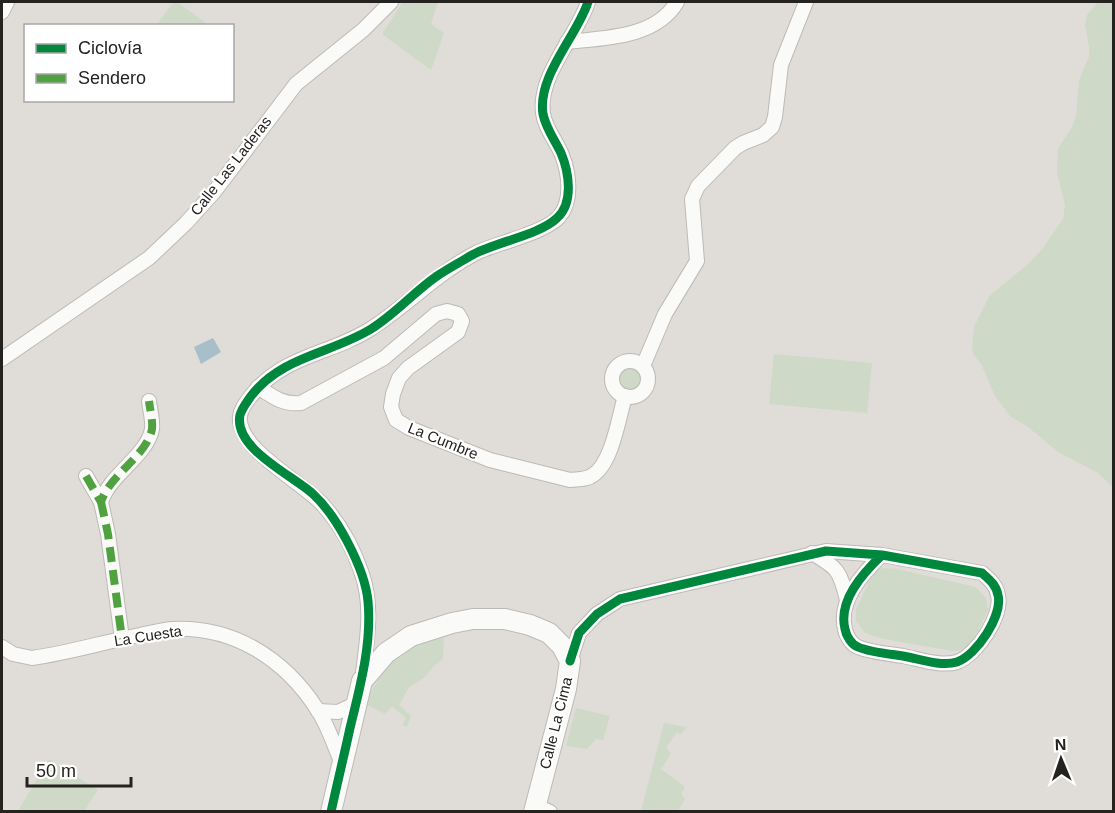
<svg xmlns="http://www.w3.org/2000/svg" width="1115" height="813" font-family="Arial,sans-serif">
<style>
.green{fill:#ced9c8}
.water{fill:#a8beca}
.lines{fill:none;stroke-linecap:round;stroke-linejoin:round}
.street-casing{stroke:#bdbab6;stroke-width:16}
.secondary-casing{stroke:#bdbab6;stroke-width:22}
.street{stroke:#fafaf9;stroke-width:14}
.secondary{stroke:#fafaf9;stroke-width:20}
.quiet{stroke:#50a241;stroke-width:8;stroke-dasharray:15 8;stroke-linecap:butt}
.cycleway-casing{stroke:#fff;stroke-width:13}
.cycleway{stroke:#00873e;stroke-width:9}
.labels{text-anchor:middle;stroke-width:4.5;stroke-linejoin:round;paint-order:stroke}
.street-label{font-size:15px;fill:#252320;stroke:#fff}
</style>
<rect width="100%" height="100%" fill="#e0ddd8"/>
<!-- green -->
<g class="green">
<polygon points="174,2 177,2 206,23 204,26 156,25"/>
<polygon points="403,2 438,2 431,24 444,33 431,70 382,34"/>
<polygon points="1098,2 1114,2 1113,487 1098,473 1058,452 1028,427 1010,416 995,396 981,364 973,354 972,346 974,327 990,295 1028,264 1043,248 1063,219 1065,205 1057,173 1058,149 1072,127 1076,116 1079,80 1089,57 1089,47 1085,25 1087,15"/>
<polygon points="774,354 872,363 867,413 769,404"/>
<circle cx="630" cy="379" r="18"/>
<polygon points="882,568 897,569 976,587 986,598 988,610 972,644 964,650 952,651 884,639 865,633 856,621 856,609 873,574"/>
<path d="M444,633L443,659L434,666L424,678L409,687L399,705L411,716L407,727L402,725L406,718L392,706L385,714L365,704C382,668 405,642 444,633Z"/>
<polygon points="576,708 610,716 603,740 596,739 587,749 566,746"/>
<polygon points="664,723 687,727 680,734 677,732 666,748 671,753 661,769 685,787 681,794 685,799 678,811 641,811"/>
<polygon points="49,759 98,790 84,811 18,811"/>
</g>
<!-- water -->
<polygon class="water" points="213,338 221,352 201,364 194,347"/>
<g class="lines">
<defs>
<g id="street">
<polyline points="2,12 7,2"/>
<path d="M567,42C604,38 656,38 677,2"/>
<polyline points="2,359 149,258 186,223 214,192 296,84 363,30 391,2"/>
<circle cx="630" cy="379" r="18"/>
<polyline points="643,366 665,314 697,261 692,199 698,186 735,148 743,143 763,135 772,127 775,117 781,65 806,2"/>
<path d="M258,387C273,397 283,405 301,403L384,358L436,314L447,311L458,314L462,321L458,332L408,368L399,378L393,394L391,407L396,420L409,428L490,460L570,480C578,479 587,480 593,475C612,463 619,417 625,396"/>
<path d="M86,476L101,502C110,474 147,456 152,429C153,420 150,410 149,401"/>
<polyline points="101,502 108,534 122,639"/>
<path d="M812,553C838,568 840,571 847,600"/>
<path d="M2,647L13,654L32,658C68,653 104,642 140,635C150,633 161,630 172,629C233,626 284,658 317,709C328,725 334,746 342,763"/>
<path d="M570,661L579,633L597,614L620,599L826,551L882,555L982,573C990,580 996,585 998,595C1003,615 977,655 957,662C941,667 919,659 903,656C890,654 869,652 858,647C852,645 846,636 845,629C838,601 862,574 882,555"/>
<path d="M362,681C366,645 374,609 362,574C354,550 340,524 323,505C303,482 236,449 240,416C241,409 246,402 251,396C284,354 331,355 372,328C409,304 438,272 478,252C498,243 546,232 559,217C573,201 569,173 562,155C556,140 545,129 543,113C538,75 577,36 588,2"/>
<polyline points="318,711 338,712 357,703"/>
<polyline points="535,805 550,812"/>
</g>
<polyline id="secondary" points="331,812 362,681 386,653 411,636 452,623 473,619 505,619 530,625 549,633 562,646 570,661 566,689 534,812"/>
</defs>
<!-- street casing -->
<use href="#street" class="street-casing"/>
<!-- secondary casing -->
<use href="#secondary" class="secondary-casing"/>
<!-- street -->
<use href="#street" class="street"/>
<!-- secondary -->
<use href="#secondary" class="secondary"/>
<!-- quiet -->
<g class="quiet">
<path d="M86,476L101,502C110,474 147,456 152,429C153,420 150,410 149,401"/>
<polyline points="101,502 108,534 122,639"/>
</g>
<defs>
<g id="cycleway">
<path d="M570,661L579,633L597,614L620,599L826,551L882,555L982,573C990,580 996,585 998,595C1003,615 977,655 957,662C941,667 919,659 903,656C890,654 869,652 858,647C852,645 846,636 845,629C838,601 862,574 882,555"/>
<path d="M331,812C337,784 344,756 350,728C360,687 372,644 368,601C366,580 357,560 347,541C338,524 327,507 313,494C292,475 233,448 240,415C242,408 247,402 251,396C282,356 330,354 371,329C395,314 414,292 437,276C449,268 462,261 474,254C497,242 541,234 557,218C574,203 569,172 561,153C555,140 546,129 543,114C537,76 577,36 588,2"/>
</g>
</defs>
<!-- cycleway casing -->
<use href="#cycleway" class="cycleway-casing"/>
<!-- cycleway -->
<use href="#cycleway" class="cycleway"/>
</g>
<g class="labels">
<!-- street labels -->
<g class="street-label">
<text transform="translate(231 166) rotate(-52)" y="5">Calle Las Laderas</text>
<text transform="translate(443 441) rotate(22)" y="5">La Cumbre</text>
<text transform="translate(148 636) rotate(-9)" y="5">La Cuesta</text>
<text transform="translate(556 723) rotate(-76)" y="5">Calle La Cima</text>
</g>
</g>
<!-- border -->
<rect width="1115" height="813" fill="none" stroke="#252320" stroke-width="6"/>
<!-- legend -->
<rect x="24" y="24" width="210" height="78" fill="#ffffff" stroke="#a8a7a6" stroke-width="1.5"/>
<rect x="36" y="44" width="30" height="9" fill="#00873e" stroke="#a8a7a6" stroke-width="1.5"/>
<text x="78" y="54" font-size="18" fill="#252320">Ciclovía</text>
<rect x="36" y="74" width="30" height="9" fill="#50a241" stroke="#a8a7a6" stroke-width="1.5"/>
<text x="78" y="84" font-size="18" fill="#252320">Sendero</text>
<!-- north arrow -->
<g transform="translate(1061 759) rotate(358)" stroke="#ffffff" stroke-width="4.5" paint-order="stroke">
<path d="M0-4.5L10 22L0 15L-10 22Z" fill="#252320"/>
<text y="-9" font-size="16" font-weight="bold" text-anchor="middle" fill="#252320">N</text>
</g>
<!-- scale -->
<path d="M27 777v9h104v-9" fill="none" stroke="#252320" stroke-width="3"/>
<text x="36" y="777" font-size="18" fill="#252320" stroke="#ffffff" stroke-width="4.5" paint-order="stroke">50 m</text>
</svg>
